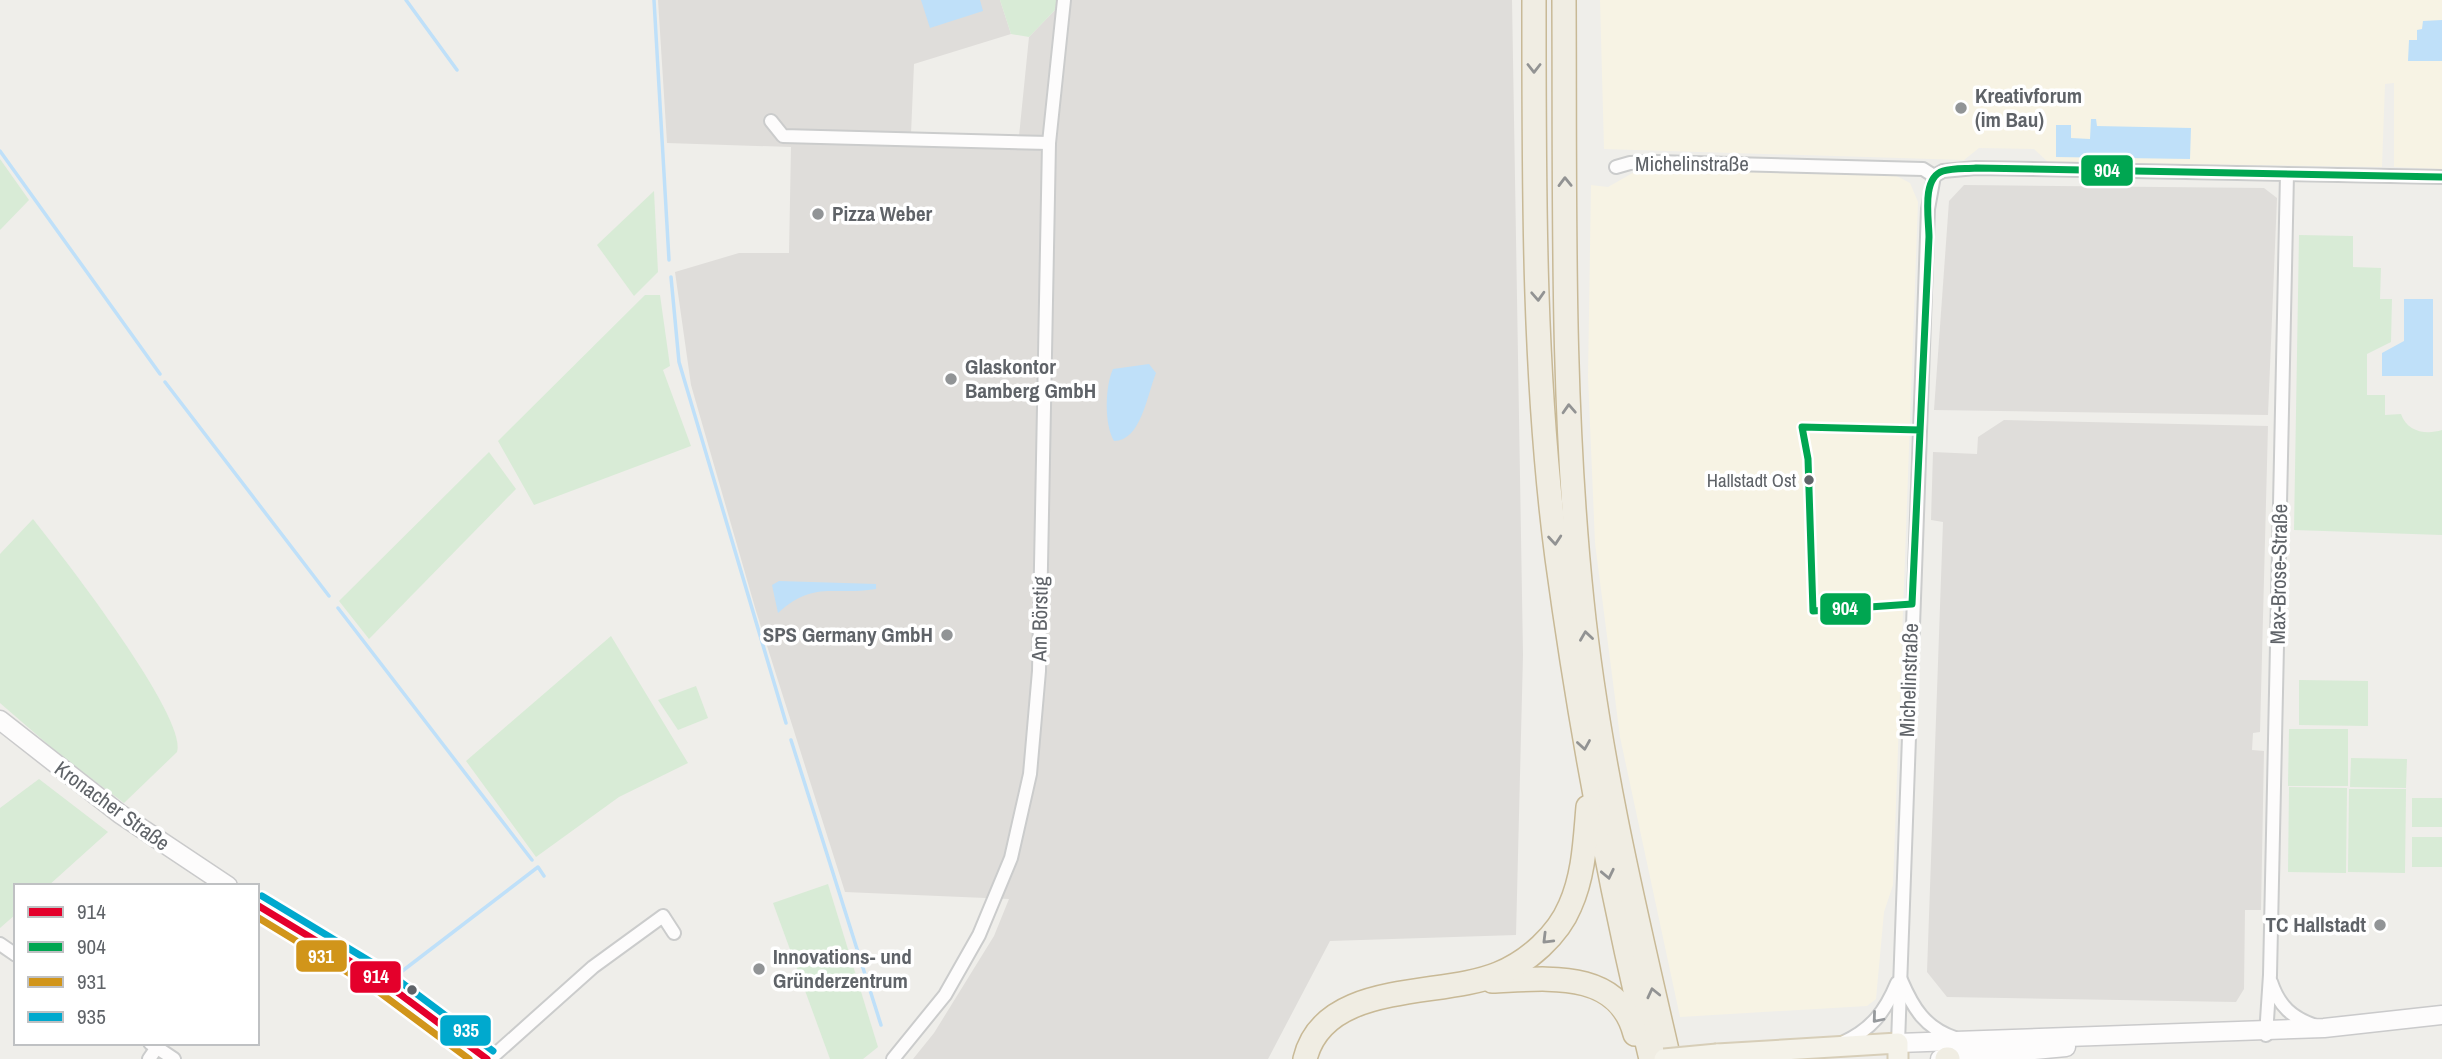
<svg xmlns="http://www.w3.org/2000/svg" width="2442" height="1059" font-family="'Archivo Narrow',sans-serif">
<style>
.commercial{fill:#f7f3e4}
.industrial{fill:#dfddda}
.green{fill:#d8ebd6}
.water{fill:#bfe0f9}
.lines{fill:none;stroke-linecap:round;stroke-linejoin:round}
.stream{stroke:#bfe0f9;stroke-width:3.5}
.street-casing{stroke:#cbcccc;stroke-width:16}
.secondary-casing{stroke:#cacacb;stroke-width:21}
.primary-casing{stroke:#d7ceb8;stroke-width:23}
.highway-casing{stroke:#c8b996;stroke-width:26}
.street{stroke:#fdfcfc;stroke-width:12}
.secondary{stroke:#fdfcfc;stroke-width:18}
.primary{stroke:#f4f2e9;stroke-width:19}
.highway{stroke:#f0ede3;stroke-width:23}
.primary-bridge-casing{stroke:#d7ceb8;stroke-width:23;stroke-linecap:butt}
.primary-bridge{stroke:#f4f2e9;stroke-width:19}
.bus-1-casing{stroke:#fff;stroke-width:12}
.bus-2-casing{stroke:#fff;stroke-width:12}
.bus-3-casing{stroke:#fff;stroke-width:12}
.bus-4-casing{stroke:#fff;stroke-width:12}
.bus-1{stroke:#e4002b;stroke-width:7}
.bus-2{stroke:#00a651;stroke-width:7}
.bus-3{stroke:#d1951a;stroke-width:7}
.bus-4{stroke:#00a9ce;stroke-width:7}
.oneway{stroke:#929393}
.oneway2{stroke:#96999c}
.poi-dot{fill:#919496;stroke:#fff;stroke-width:2.5}
.bus-dot{fill:#5f6368;stroke:#fff;stroke-width:2.5}
.labels{text-anchor:middle;stroke-width:7;stroke-linejoin:round;paint-order:stroke}
.bus-label{font-size:19px;fill:#5f6368;stroke:#fff;text-anchor:end}
.poi-label{font-size:21px;font-weight:bold;fill:#5f6368;stroke:#fff;text-anchor:start}
.street-label{font-size:21px;fill:#5f6368;stroke:#fff}
.line-badge{stroke:#fff;stroke-width:2.5}
.badge-label{font-size:19px;text-anchor:middle;font-weight:bold;fill:#fff}
</style>
<rect width="100%" height="100%" fill="#efeeea"/>
<!-- commercial -->
<g class="commercial">
<polygon points="1600,0 2442,0 2442,169 2394,167 2394,83 2385,84 2382,167 2048,162 2034,149 1979,148 1964,160 1604,149"/>
<polygon points="1638,170 1891,173 1910,183 1918,202 1893,885 1884,912 1876,999 1867,1006 1680,1017 1620,737 1595,543 1588,377 1591,185 1608,187"/>
</g>
<!-- industrial -->
<g class="industrial">
<polygon points="658,0 1000,0 1011,34 914,64 911,134 1019,136 1029,37 1055,10 1057,0 1512,0 1523,655 1516,935 1330,941 1268,1059 913,1059 934,1033 994,936 1009,899 845,892 756,611 691,385 675,272 739,253 789,253 791,147 667,143"/>
<polygon points="1964,185 2264,188 2277,198 2268,415 1934,410 1949,201"/>
<polygon points="2004,420 2268,426 2260,732 2253,733 2252,750 2264,751 2261,910 2245,910 2244,989 2236,1002 1947,997 1927,972 1943,522 1931,520 1933,452 1977,454 1978,437"/>
</g>
<!-- green -->
<g class="green">
<polygon points="1000,0 1057,0 1055,10 1029,37 1011,34"/>
<polygon points="0,159 29,200 0,230"/>
<polygon points="654,191 658,272 634,296 597,245"/>
<path d="M2299,235L2353,236V267L2381,268L2380,299H2392L2391,342L2367,354V395H2385V415L2401,414C2407,432 2426,435 2442,430V535L2294,530Z"/>
<polygon points="645,295 660,295 670,366 663,370 691,446 534,505 498,441"/>
<polygon points="489,452 516,489 369,639 339,601"/>
<path d="M33,519C60,553 188,717 177,752L124,803L59,754L0,703V554Z"/>
<polygon points="611,636 688,763 619,797 536,857 466,761"/>
<polygon points="2299,680 2368,681 2368,726 2299,725"/>
<polygon points="696,686 708,718 678,730 658,700"/>
<polygon points="2289,729 2348,729 2348,786 2288,786"/>
<polygon points="2351,758 2407,759 2406,788 2350,787"/>
<polygon points="39,779 108,832 48,886 16,886 16,914 0,928 0,808"/>
<polygon points="2289,787 2347,788 2346,873 2288,872"/>
<polygon points="2349,789 2406,789 2405,873 2348,872"/>
<rect x="2412" y="798" width="30" height="29"/>
<rect x="2412" y="837" width="30" height="30"/>
<polygon points="828,884 878,1047 863,1059 830,1059 773,903"/>
</g>
<!-- water -->
<g class="water">
<polygon points="921,0 980,0 983,11 930,28"/>
<polygon points="2442,20 2442,61 2408,61 2409,40 2417,40 2417,30 2422,29 2423,21"/>
<polygon points="2091,119 2096,119 2097,126 2191,128 2190,159 2056,157 2056,125 2071,125 2071,138 2090,139"/>
<polygon points="2404,299 2433,299 2433,376 2382,376 2382,353 2404,341"/>
<path d="M1149,364L1156,373C1147,395 1141,441 1114,441C1104,424 1105,386 1113,369Z"/>
<path d="M779,581L876,584V589C833,596 814,580 778,613L772,585Z"/>
</g>
<g class="lines">
<!-- stream -->
<g class="stream">
<polyline points="406,0 457,70"/>
<polyline points="654,0 669,260"/>
<polyline points="0,151 160,374"/>
<polyline points="671,277 679,362 786,723"/>
<polyline points="165,382 329,596"/>
<polyline points="338,608 532,860"/>
<polyline points="791,740 881,1025"/>
<polyline points="401,972 538,867 544,876"/>
</g>
<defs>
<g id="street">
<polyline points="771,121 783,136 1049,143"/>
<polyline points="1616,167 1630,163 1655,162 1923,169 1934,176"/>
<polyline points="0,944 16,955"/>
<path d="M1901,980C1913,1008 1925,1028 1955,1038"/>
<path d="M2271,982C2279,1006 2292,1018 2316,1026"/>
<polyline points="2266,1035 2270,975 2287,174"/>
<polyline points="150,1043 174,1059"/>
<path d="M1842,1043C1871,1030 1885,1012 1897,983"/>
<polyline points="1898,1043 1928,209 1934,176 1943,171 1976,168 2442,177"/>
<polyline points="149,1059 160,1043"/>
<polyline points="490,1059 593,967 663,916 674,933"/>
<polyline points="893,1059 945,995 979,935 1011,858 1030,774 1039,671 1049,143 1064,0"/>
</g>
<g id="secondary">
<polyline points="0,720 120,814 228,886"/>
<polyline points="257,905 381,980 487,1059"/>
<polyline points="1898,1043 2324,1028 2442,1015"/>
<polyline points="1940,1059 2066,1047"/>
</g>
<polyline id="primary" points="1717,1054 1898,1043 1898,1059"/>
<g id="highway">
<path d="M1534,0C1534,185 1533,374 1557,558C1580,727 1611,893 1651,1059"/>
<path d="M1564,0C1565,200 1561,401 1582,601C1598,756 1634,907 1669,1059"/>
<path d="M1492,981C1545,979 1618,968 1635,1034"/>
<path d="M1305,1059C1324,980 1440,998 1498,974C1528,962 1558,935 1570,906C1584,875 1585,841 1588,807"/>
<polyline points="1947,1059 1948,1059"/>
</g>
</defs>
<!-- street casing -->
<use href="#street" class="street-casing"/>
<!-- secondary casing -->
<use href="#secondary" class="secondary-casing"/>
<!-- primary casing -->
<use href="#primary" class="primary-casing"/>
<!-- highway casing -->
<use href="#highway" class="highway-casing"/>
<!-- street -->
<use href="#street" class="street"/>
<!-- secondary -->
<use href="#secondary" class="secondary"/>
<!-- primary -->
<use href="#primary" class="primary"/>
<!-- highway -->
<use href="#highway" class="highway"/>
<defs>
<polyline id="primary-bridge" points="1664,1059 1717,1054"/>
</defs>
<!-- primary-bridge casing -->
<use href="#primary-bridge" class="primary-bridge-casing"/>
<!-- primary-bridge -->
<use href="#primary-bridge" class="primary-bridge"/>
<defs>
<polyline id="bus-1" points="257,905 381,980 487,1059"/>
<path id="bus-2" d="M1920,430L1802,427L1808,459L1813,611L1912,604L1929,237C1929,219 1921,178 1943,171C1953,168 1966,169 1976,168L2442,177"/>
<polyline id="bus-3" points="257,917 375,989 469,1059"/>
<polyline id="bus-4" points="262,896 386,971 493,1051"/>
</defs>
<!-- bus-1 casing -->
<use href="#bus-1" class="bus-1-casing"/>
<!-- bus-2 casing -->
<use href="#bus-2" class="bus-2-casing"/>
<!-- bus-3 casing -->
<use href="#bus-3" class="bus-3-casing"/>
<!-- bus-4 casing -->
<use href="#bus-4" class="bus-4-casing"/>
<!-- bus-1 -->
<use href="#bus-1" class="bus-1"/>
<!-- bus-2 -->
<use href="#bus-2" class="bus-2"/>
<!-- bus-3 -->
<use href="#bus-3" class="bus-3"/>
<!-- bus-4 -->
<use href="#bus-4" class="bus-4"/>
</g>
<!-- one-way arrows -->
<defs><path id="oneway-chevron" d="M-2-3.5L2.5 0L-2 3.5" fill="none" stroke-width="1.6" stroke-linecap="round" stroke-linejoin="round" transform="scale(1.75)"/></defs>
<g class="oneway">
<use href="#oneway-chevron" transform="translate(1534 68) rotate(90)"/>
<use href="#oneway-chevron" transform="translate(1565 182) rotate(-91)"/>
<use href="#oneway-chevron" transform="translate(1538 296) rotate(87)"/>
<use href="#oneway-chevron" transform="translate(1569 409) rotate(-93)"/>
<use href="#oneway-chevron" transform="translate(1555 540) rotate(85)"/>
<use href="#oneway-chevron" transform="translate(1586 636) rotate(-98)"/>
<use href="#oneway-chevron" transform="translate(1584 745) rotate(81)"/>
<use href="#oneway-chevron" transform="translate(1608 874) rotate(78)"/>
<use href="#oneway-chevron" transform="translate(1547 939) rotate(135)"/>
<use href="#oneway-chevron" transform="translate(1653 993) rotate(-103)"/>
</g>
<use class="oneway2" href="#oneway-chevron" transform="translate(1877 1018) rotate(130)"/>
<!-- markers -->
<g class="poi-dot">
<circle cx="1961" cy="108" r="7"/>
<circle cx="818" cy="214" r="7"/>
<circle cx="951" cy="379" r="7"/>
<circle cx="947" cy="635" r="7"/>
<circle cx="2380" cy="925" r="7"/>
<circle cx="759" cy="969" r="7"/>
</g>
<g class="bus-dot">
<circle cx="1809" cy="480" r="6"/>
<circle cx="412" cy="990" r="6"/>
</g>
<g class="labels">
<!-- bus labels -->
<g class="bus-label">
<text x="1796" y="487">Hallstadt Ost</text>
</g>
<!-- poi labels -->
<g class="poi-label">
<text x="1975" y="103">Kreativforum<tspan x="1975" dy="24">(im Bau)</tspan></text>
<text x="832" y="221">Pizza Weber</text>
<text x="965" y="374">Glaskontor<tspan x="965" dy="24">Bamberg GmbH</tspan></text>
<text x="933" y="642" text-anchor="end">SPS Germany GmbH</text>
<text x="2366" y="932" text-anchor="end">TC Hallstadt</text>
<text x="773" y="964">Innovations- und<tspan x="773" dy="24">Gründerzentrum</tspan></text>
</g>
<!-- street labels -->
<g class="street-label">
<text x="1692" y="171">Michelinstraße</text>
<text transform="translate(2279 574) rotate(-89)" y="7">Max-Brose-Straße</text>
<text transform="translate(1040 619) rotate(-89)" y="7">Am Börstig</text>
<text transform="translate(1909 680) rotate(-88)" y="7">Michelinstraße</text>
<text transform="translate(112 806) rotate(36)" y="7">Kronacher Straße</text>
</g>
</g>
<g class="line-badge">
<rect x="2080" y="154" width="54" height="33" rx="7" fill="#00a651"/>
<rect x="1819" y="592" width="53" height="34" rx="7" fill="#00a651"/>
<rect x="295" y="939" width="53" height="34" rx="7" fill="#d1951a"/>
<rect x="349" y="960" width="53" height="34" rx="7" fill="#e4002b"/>
<rect x="439" y="1014" width="53" height="33" rx="7" fill="#00a9ce"/>
</g>
<g class="badge-label">
<text x="2107" y="177">904</text>
<text x="1845" y="615">904</text>
<text x="321" y="963">931</text>
<text x="376" y="983">914</text>
<text x="466" y="1037">935</text>
</g>
<!-- legend -->
<rect x="14" y="884" width="245" height="161" fill="#ffffff" stroke="#bfc1c3" stroke-width="2"/>
<rect x="28" y="907" width="35" height="10" fill="#e4002b" stroke="#bfc1c3" stroke-width="2"/>
<text x="77" y="919" font-size="21" fill="#5f6368">914</text>
<rect x="28" y="942" width="35" height="10" fill="#00a651" stroke="#bfc1c3" stroke-width="2"/>
<text x="77" y="954" font-size="21" fill="#5f6368">904</text>
<rect x="28" y="977" width="35" height="10" fill="#d1951a" stroke="#bfc1c3" stroke-width="2"/>
<text x="77" y="989" font-size="21" fill="#5f6368">931</text>
<rect x="28" y="1012" width="35" height="10" fill="#00a9ce" stroke="#bfc1c3" stroke-width="2"/>
<text x="77" y="1024" font-size="21" fill="#5f6368">935</text>
</svg>
